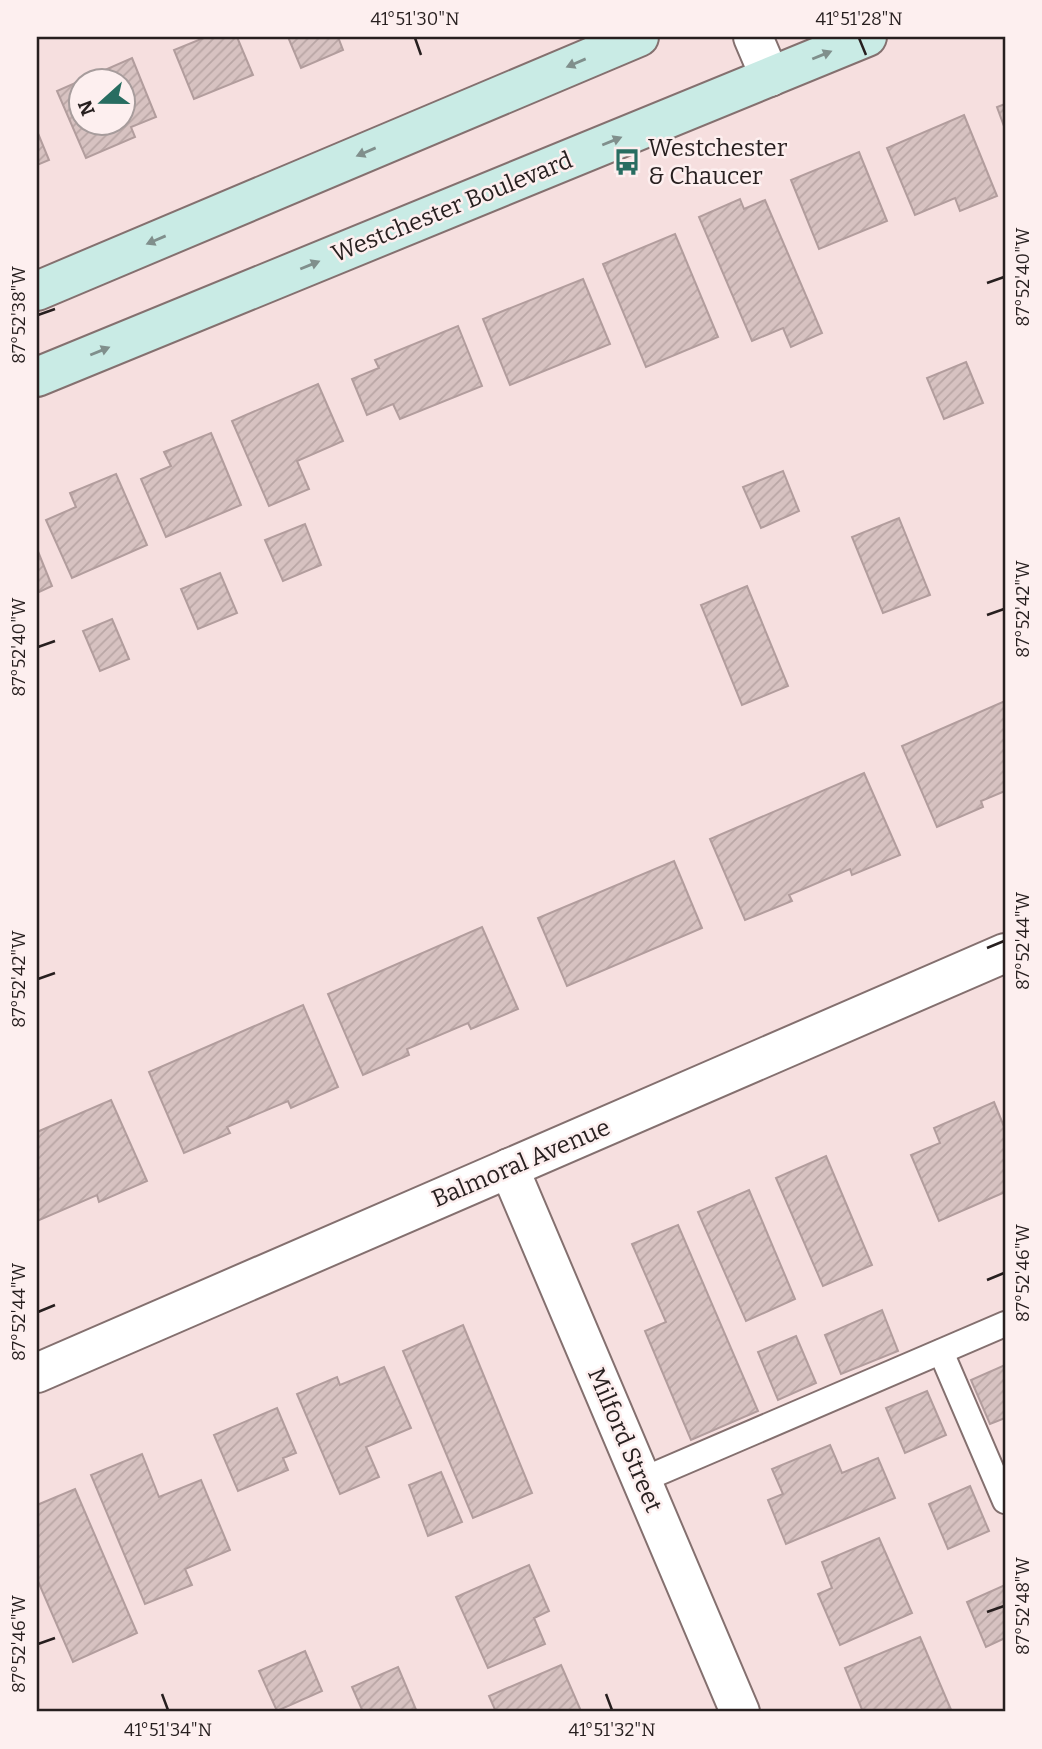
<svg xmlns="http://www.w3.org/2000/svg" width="1042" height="1749" font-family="Bitter,serif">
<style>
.building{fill:url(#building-hatch);stroke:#b29d9d;stroke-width:2;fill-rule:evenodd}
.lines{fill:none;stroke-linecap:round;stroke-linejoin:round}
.lane-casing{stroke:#84706f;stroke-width:28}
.street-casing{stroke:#84706f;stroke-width:42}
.secondary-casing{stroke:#84706f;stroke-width:42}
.lane{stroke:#fff;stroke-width:24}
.street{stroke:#fff;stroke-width:38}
.secondary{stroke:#c9ebe5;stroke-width:38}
.oneway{fill:#808f8c}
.ticks{fill:none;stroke:#271f1f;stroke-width:2.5}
.labels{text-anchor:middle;stroke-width:5;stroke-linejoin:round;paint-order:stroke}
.poi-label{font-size:24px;fill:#271f1f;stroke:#fdefef;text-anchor:start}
.street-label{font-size:24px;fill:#271f1f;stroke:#fdefef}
.neatline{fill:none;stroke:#271f1f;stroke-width:2.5}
.ticks-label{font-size:18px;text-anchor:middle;fill:#271f1f}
</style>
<defs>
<pattern id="building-hatch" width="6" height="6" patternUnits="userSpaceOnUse" patternTransform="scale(1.75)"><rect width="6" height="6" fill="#d7c2c1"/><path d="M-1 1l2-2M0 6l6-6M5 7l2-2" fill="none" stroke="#b9a6a5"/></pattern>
</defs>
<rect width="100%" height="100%" fill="#f6dfdf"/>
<!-- building -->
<g class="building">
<polygon points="206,37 237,37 253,75 194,99 174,50"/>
<polygon points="288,37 338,37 343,50 301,68"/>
<path d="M132,58L156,117L131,127L135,137L86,158L57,91ZM80,80H122V122H80Z"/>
<polygon points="1005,104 1005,129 997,107"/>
<polygon points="964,115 997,196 960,211 955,198 915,215 887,148"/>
<polygon points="37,131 49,160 37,165"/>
<polygon points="859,152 887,221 819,249 791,180"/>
<polygon points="740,199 744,209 765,200 822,333 791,347 783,328 752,341 699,217"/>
<polygon points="675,234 718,337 646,367 603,264"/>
<polygon points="583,279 610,344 510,385 483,319"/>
<polygon points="458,326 482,386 400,419 393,404 367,415 352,379 379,368 375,360"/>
<polygon points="966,362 983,403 944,419 927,378"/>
<polygon points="318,384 343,441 297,461 309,489 269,506 232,421"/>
<polygon points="211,433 241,505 166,537 141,479 171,466 164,452"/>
<polygon points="783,471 799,511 761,528 743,487"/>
<polygon points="116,474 147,545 72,578 46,520 76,507 70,493"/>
<polygon points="899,518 930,595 883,613 852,537"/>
<polygon points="305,524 321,565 283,581 265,540"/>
<polygon points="37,549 52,586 37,593"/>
<polygon points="220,573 237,613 198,629 181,589"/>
<polygon points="747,586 788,686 742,705 701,605"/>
<polygon points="112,619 129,659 100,671 83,631"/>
<polygon points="1005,701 1005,791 981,801 983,807 937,827 902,746"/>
<polygon points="864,773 900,855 852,875 850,869 789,895 792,901 745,920 710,839"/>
<polygon points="674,861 702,928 567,986 538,918"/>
<polygon points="482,927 518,1009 471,1029 468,1023 407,1049 409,1055 363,1075 328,994"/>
<polygon points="303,1005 338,1087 291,1108 288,1101 227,1127 230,1133 184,1153 149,1072"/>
<polygon points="111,1100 147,1181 99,1202 97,1195 37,1221 37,1132"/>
<polygon points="994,1102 1005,1129 1005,1192 939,1221 911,1155 940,1143 934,1128"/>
<polygon points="826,1156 872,1265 823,1286 776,1178"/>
<polygon points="749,1190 795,1299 746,1321 698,1212"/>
<polygon points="678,1225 758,1411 691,1440 645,1331 666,1322 632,1244"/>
<polygon points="882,1310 898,1351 841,1374 825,1335"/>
<polygon points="463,1325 532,1493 473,1518 403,1351"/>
<polygon points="796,1336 816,1383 778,1400 758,1352"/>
<polygon points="1005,1365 1005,1418 990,1424 971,1380"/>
<polygon points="384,1367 411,1428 366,1447 379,1477 340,1494 297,1394 337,1377 340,1385"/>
<polygon points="927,1391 946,1435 905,1453 886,1408"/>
<polygon points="277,1408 296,1453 283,1458 288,1470 238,1491 214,1435"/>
<polygon points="830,1445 842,1473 878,1458 895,1498 786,1544 768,1500 783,1494 772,1469"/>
<polygon points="142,1454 159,1497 201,1480 230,1550 185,1569 192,1585 145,1604 91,1475"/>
<polygon points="441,1472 462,1522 428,1536 409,1485"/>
<polygon points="970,1486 989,1531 948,1549 929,1504"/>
<polygon points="75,1489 137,1633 73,1662 37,1579 37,1505"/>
<polygon points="879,1538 912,1613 840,1645 818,1594 832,1588 822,1562"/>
<polygon points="529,1565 549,1611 534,1618 545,1644 488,1668 456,1597"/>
<polygon points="1005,1585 1005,1638 986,1647 967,1602"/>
<polygon points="920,1637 952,1712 863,1712 845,1668"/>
<polygon points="305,1651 322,1691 277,1711 259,1671"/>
<polygon points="561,1665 581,1711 496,1712 489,1696"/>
<polygon points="398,1667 417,1712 363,1712 352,1687"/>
</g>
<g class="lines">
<defs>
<g id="lane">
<polyline points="941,1352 1005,1501"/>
<polyline points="642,1480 1005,1324"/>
</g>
<g id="street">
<polyline points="753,37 770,77"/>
<polyline points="509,1168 740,1712"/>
<polyline points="37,1373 1005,953"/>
</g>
<g id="secondary">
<polyline points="37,291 639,37"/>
<polyline points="37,377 867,37"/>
</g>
</defs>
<!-- lane casing -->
<use href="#lane" class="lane-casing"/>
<!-- street casing -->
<use href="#street" class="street-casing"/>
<!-- secondary casing -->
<use href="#secondary" class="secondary-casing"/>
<!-- lane -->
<use href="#lane" class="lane"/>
<!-- street -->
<use href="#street" class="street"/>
<!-- secondary -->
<use href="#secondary" class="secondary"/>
</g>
<!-- one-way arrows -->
<defs><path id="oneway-solid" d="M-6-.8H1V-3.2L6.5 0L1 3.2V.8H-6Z" transform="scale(1.75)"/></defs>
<g class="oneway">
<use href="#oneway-solid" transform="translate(822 55) rotate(-22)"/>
<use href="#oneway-solid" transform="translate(576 63) rotate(157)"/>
<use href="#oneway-solid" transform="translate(612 141) rotate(-22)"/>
<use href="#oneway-solid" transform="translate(366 152) rotate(157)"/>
<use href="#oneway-solid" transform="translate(156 240) rotate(157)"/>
<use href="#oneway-solid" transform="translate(310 265) rotate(-22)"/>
<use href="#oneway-solid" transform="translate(100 351) rotate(-22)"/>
</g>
<!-- ticks -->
<path class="ticks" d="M415,38L421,55M859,38L866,55M987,283L1004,277M38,315L55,309M987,615L1004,609M38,647L55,641M987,948L1004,941M38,979L55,973M987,1280L1004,1273M38,1312L55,1305M987,1612L1004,1606M38,1644L55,1638M162,1694L168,1710M606,1694L612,1710"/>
<!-- icons -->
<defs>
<symbol id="bus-bare" viewBox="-9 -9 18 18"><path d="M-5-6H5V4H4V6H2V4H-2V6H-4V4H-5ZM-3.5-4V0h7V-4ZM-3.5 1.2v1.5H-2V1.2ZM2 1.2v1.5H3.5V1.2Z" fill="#286d61" stroke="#fdefef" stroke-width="2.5" paint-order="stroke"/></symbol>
</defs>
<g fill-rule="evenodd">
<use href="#bus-bare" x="608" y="143" width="38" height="38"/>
</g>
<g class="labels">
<!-- poi labels -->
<g class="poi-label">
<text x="648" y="156">Westchester<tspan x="648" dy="28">&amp; Chaucer</tspan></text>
</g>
<!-- street labels -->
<g class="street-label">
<text transform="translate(452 207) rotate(-22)" y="8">Westchester Boulevard</text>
<text transform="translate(521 1163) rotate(-23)" y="8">Balmoral Avenue</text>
<text transform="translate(625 1440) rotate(67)" y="8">Milford Street</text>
</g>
</g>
<!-- border -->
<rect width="1042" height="1749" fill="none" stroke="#fdefef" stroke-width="77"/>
<!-- north arrow -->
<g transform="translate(102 102) rotate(249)"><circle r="33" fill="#fdefef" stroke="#a79c9c" stroke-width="2"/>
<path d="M0-5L12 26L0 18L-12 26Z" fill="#286d61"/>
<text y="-10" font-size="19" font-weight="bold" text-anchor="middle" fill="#271f1f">N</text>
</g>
<rect x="38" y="38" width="966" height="1672" class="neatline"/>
<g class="ticks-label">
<text x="415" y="25">41°51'30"N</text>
<text x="859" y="25">41°51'28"N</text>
<text transform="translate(1023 277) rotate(-90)" y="6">87°52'40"W</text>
<text transform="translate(19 315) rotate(-90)" y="6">87°52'38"W</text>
<text transform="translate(1023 609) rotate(-90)" y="6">87°52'42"W</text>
<text transform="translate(19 647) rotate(-90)" y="6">87°52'40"W</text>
<text transform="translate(1023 941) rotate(-90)" y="6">87°52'44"W</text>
<text transform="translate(19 979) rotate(-90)" y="6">87°52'42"W</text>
<text transform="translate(1023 1273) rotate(-90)" y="6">87°52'46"W</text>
<text transform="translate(19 1312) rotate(-90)" y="6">87°52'44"W</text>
<text transform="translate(1023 1606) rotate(-90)" y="6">87°52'48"W</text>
<text transform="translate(19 1644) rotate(-90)" y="6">87°52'46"W</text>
<text x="168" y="1736">41°51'34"N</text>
<text x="612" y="1736">41°51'32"N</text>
</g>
</svg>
